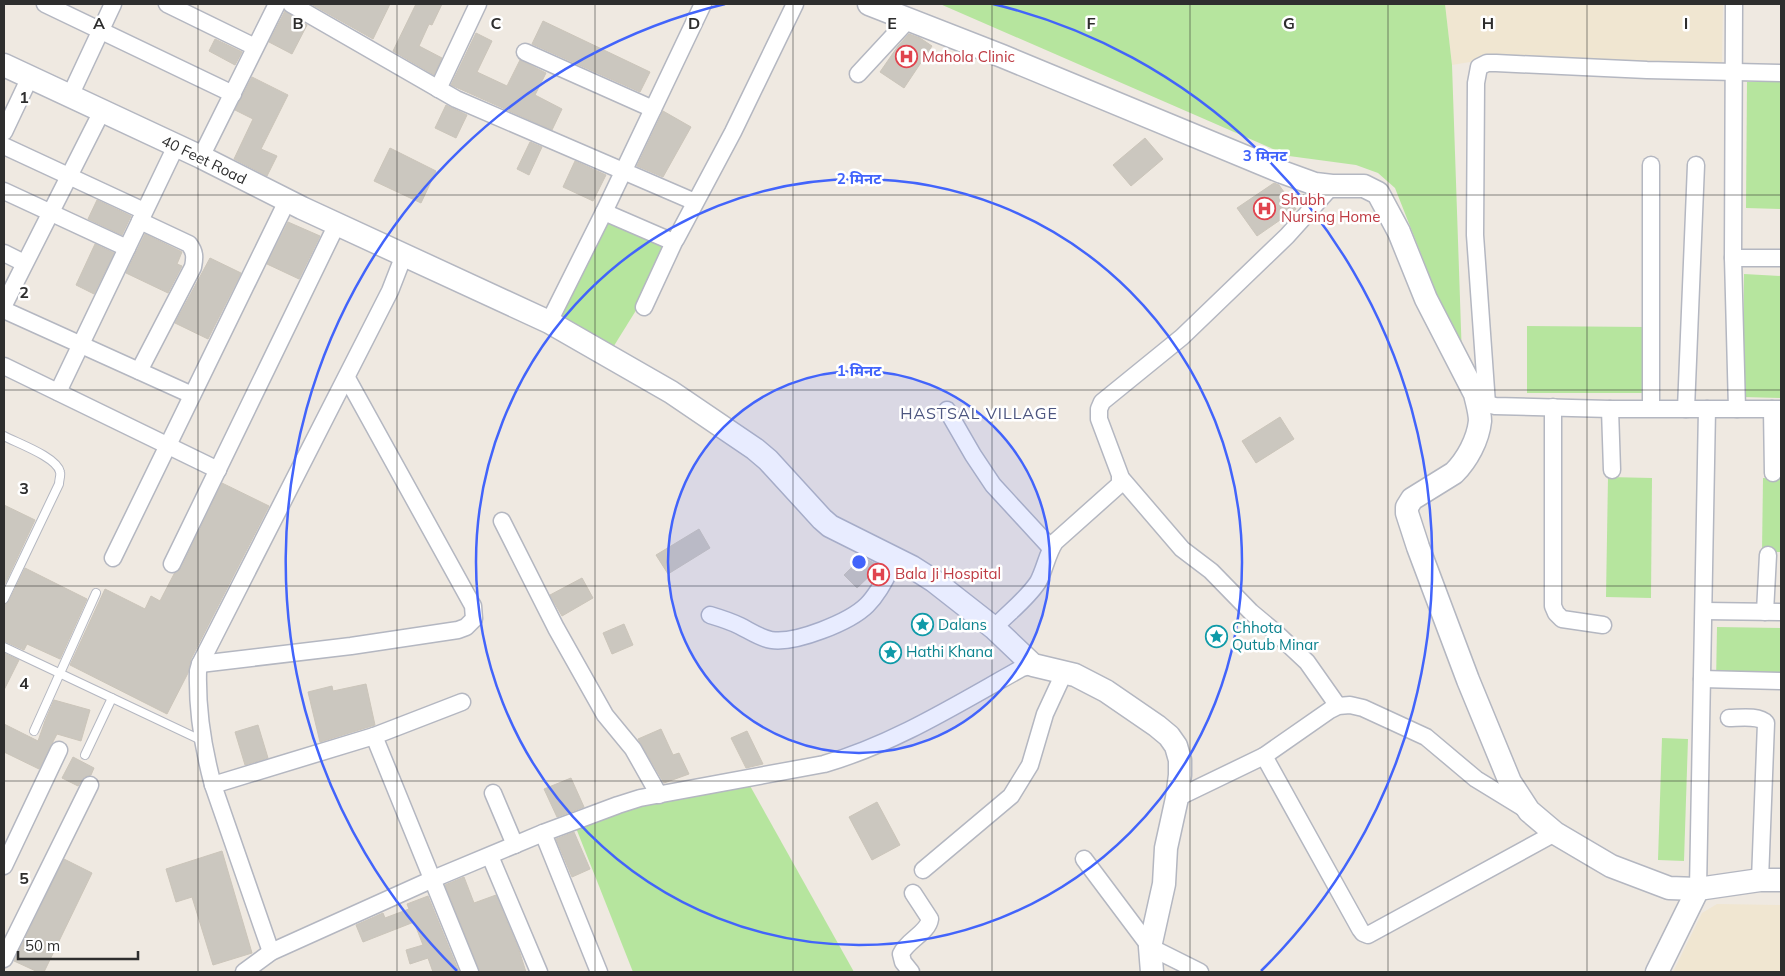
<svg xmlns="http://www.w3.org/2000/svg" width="1785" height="976" font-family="Mulish,'Noto Sans Devanagari',sans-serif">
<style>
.education{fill:#f0e6d1}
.green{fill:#b6e59e}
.building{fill:#cbc7bf;stroke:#cbc5ba}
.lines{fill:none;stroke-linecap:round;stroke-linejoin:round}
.lane-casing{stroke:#b4b7c1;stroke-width:10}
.street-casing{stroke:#b4b7c1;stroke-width:19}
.secondary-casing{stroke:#b4b7c1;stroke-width:25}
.lane{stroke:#fff;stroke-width:8}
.street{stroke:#fff;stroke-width:16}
.secondary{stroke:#fff;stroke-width:22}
.grid{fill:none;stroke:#2e2e2e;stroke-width:1;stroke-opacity:0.55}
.ring{fill:none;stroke:#4264fb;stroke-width:2.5}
.labels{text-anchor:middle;stroke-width:5;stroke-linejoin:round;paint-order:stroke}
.health-label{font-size:15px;fill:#be3a42;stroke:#fff;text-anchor:start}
.street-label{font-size:15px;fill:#2e2e2e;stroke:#fff}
.culture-label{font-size:15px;fill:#0d838f;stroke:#fff;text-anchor:start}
.neighbourhood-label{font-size:16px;letter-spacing:1px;fill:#4d5680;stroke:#fff}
.grid-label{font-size:16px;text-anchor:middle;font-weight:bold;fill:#2e2e2e;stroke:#fff;stroke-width:5;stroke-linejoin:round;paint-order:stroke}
.centre{fill:#4264fb;stroke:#fff;stroke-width:2.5}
.ring-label{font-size:15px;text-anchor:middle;font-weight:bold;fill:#4264fb;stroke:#fff;stroke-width:5;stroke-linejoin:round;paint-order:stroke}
</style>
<rect width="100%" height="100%" fill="#efe9e1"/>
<!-- education -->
<g class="education">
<polygon points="1445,4 1723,4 1722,65 1482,60 1452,65"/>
<polygon points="1717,904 1781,905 1781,972 1673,972 1702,913"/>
</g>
<!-- green -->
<g class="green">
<polygon points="940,4 1445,4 1452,65 1462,358 1395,188 1378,173 1356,165 1289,156"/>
<polygon points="1747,82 1781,82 1781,209 1746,208"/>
<polygon points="608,215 670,244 653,283 612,349 553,319"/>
<polygon points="1744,274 1781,276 1781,398 1743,397"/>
<polygon points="1527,326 1647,327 1647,393 1527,393"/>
<polygon points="1608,477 1652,478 1651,598 1606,597"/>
<polygon points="1763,478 1781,479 1781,552 1762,552"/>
<polygon points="1717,627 1781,628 1781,685 1716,684"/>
<polygon points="1662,738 1688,739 1684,861 1658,860"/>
<polygon points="749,784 854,972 633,972 576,828 630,802"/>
</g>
<!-- building -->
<g class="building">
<polygon points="311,4 390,4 373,39"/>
<polygon points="416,4 442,4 432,25 429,24 419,46 442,58 434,75 393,51"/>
<polygon points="285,11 307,25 292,54 269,42"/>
<polygon points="543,21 650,72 640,92 532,44"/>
<polygon points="476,33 492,41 477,72 507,86 520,60 546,73 535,95 562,109 552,130 451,85"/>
<polygon points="909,34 920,38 932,46 904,88 880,72 898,46"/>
<polygon points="215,39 242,52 235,65 209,51"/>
<polygon points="252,77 288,95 261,149 277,156 267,176 234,159 253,119 235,110"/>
<polygon points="446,105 467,115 456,138 435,128"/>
<polygon points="663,111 691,127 663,177 637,166"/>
<polygon points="1145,138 1163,159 1131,186 1113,165"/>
<polygon points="530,142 542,147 529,175 517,169"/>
<polygon points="390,148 436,171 421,203 374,181"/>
<polygon points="575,161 606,175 593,201 563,187"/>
<polygon points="1274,183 1279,185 1296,209 1257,236 1237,208"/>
<polygon points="97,200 131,216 122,235 88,219"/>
<polygon points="288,222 320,236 299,279 267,264"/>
<polygon points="145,234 182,252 177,264 182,266 168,293 126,273"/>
<polygon points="95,244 114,253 94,294 76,285"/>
<polygon points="210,258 241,273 208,339 175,323"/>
<polygon points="1280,417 1294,439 1256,463 1242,441"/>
<polygon points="222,483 269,506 191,659 188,673 167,714 70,665 105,589 145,609 151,596 160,601 174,574 181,568"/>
<polygon points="4,505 35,520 4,586"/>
<polygon points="699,529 710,548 668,574 656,555"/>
<polygon points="862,557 880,566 857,588 844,575"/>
<polygon points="25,568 87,599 60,659 27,644 24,650 4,641 4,605 9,601"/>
<polygon points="582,578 593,598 562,616 550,595"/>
<polygon points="624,624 633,645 612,654 603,633"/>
<polygon points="4,653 19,660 4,690"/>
<polygon points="366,684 375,725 320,742 308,692 332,686 333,691"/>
<polygon points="54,700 90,710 81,741 57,734 39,769 4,752 4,724 38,741 45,721"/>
<polygon points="258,725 268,758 245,765 235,732"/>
<polygon points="661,729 673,755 679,753 689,774 664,783 638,739"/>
<polygon points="747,731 763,764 746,768 731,738"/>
<polygon points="73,757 94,768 91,775 84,777 78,786 62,778"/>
<polygon points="571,778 584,807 557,817 544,789"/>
<polygon points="877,802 900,845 872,860 849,817"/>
<polygon points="574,832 590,869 572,877 556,839"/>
<polygon points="222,851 252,953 213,965 192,897 176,902 166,869"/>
<polygon points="64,859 92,873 44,972 38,972 14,961"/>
<polygon points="464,877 474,903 496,895 519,950 526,972 480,972 445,885"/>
<polygon points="428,896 459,972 433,972 428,958 410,964 406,950 423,945 414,922 363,942 356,925 383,913 385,918 409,909 407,904"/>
</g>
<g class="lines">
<defs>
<g id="lane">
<path d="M4,436C17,443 57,457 60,472C61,475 59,480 59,484L4,599"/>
<polyline points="4,647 203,741"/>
<polyline points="34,731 96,593"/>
<polyline points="85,755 112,698"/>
</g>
<g id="street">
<polyline points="45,4 233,94"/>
<polyline points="167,4 255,47"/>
<polyline points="291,4 456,99 695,202"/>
<polyline points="1734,4 1733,258 1737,409"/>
<polyline points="525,52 653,109"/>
<polyline points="858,74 909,19"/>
<polyline points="438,89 478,4"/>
<polyline points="70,96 113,4"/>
<polyline points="4,132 30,77"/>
<polyline points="4,146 144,211"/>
<polyline points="201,157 277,4"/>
<polyline points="4,191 127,248"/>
<polyline points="604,212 671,241 676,239 733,132 795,4"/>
<polyline points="4,253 24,263"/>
<polyline points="1733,258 1781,258"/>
<polyline points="4,305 102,111"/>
<polyline points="644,307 675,240"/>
<polyline points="4,310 192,395"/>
<polyline points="549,322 604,212 703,4"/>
<polyline points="4,366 218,470"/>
<path d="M139,371L193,267C195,257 195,252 189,244L140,221"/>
<polyline points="58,392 176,146"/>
<polyline points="1478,398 1487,404 1495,406 1610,409 1781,409"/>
<polyline points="1487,404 1475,235 1476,83 1479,67 1487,63 1496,63 1647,70 1781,73"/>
<polyline points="1553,407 1553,606 1556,613 1562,619 1603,625"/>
<polyline points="1651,408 1651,165"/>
<polyline points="1610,409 1612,470"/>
<polyline points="1686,409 1696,165"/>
<polyline points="1772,409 1773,473"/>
<polyline points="947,410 973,455 993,485 1051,548"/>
<polyline points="1121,478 1182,549 1211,571 1251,612 1275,632 1307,662 1338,706"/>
<polyline points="502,521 556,628 605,715 633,749 659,795"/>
<polyline points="113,558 287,201"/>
<polyline points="172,564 337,224"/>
<polyline points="1704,611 1781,612"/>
<polyline points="1765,612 1768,555"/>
<path d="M710,615C720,618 730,621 740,626C750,631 760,638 771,640C795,644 850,622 867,605C880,592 887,575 896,559"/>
<path d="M994,628C1008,613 1027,599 1038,582C1045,569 1047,554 1055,542L1120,484V475L1099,419V409L1102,402L1182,337L1287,236L1332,186"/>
<polyline points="200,664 351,646 458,630 466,627 474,619 473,606 347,378"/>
<polyline points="1702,679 1781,681"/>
<path d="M1729,718C1739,718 1759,715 1766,723L1760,880"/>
<polyline points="374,736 470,972"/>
<polyline points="1264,756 1360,929 1363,933 1368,935 1555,833"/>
<polyline points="213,785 374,736 462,702"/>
<polyline points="493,793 515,845"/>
<polyline points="1177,798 1264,756 1330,710 1338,706 1350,705 1363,708 1426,737 1476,779 1525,809"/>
<polyline points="543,833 599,972"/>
<polyline points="490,856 539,972"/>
<polyline points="1084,859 1150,947 1200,972"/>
<polyline points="4,866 59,750"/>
<polyline points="923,870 1011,796 1030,765 1045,714 1064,673"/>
<polyline points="1698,889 1707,409"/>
<path d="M271,952L213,785C203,748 197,709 198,671L200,664L390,291L404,255"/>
<polyline points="4,959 90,785"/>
<path d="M244,972L271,952L433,879L543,833L618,805L640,798L824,764C894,744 959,703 1022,668L1033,665"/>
<path d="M911,972L903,962L901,954C907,940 928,933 930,919L913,893"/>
</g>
<g id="secondary">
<path d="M869,4L1002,56L1282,172L1315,184L1332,186H1364L1378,193L1399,232L1426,299L1475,394C1477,403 1480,412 1480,421C1478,440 1467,460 1454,473L1412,499L1407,507V513L1418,547L1468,680L1510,782L1529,811L1555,833L1611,866L1669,888L1698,889L1760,880H1781"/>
<polyline points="4,65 201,157 302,208 549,322 671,392 755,449 768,460 822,519 830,526 912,567 934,581 994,628 1033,665 1075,675 1106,691 1157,726 1169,736 1176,746 1180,760 1180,775 1177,798 1166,848 1164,884 1150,947 1152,972"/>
<polyline points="1657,972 1698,889"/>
</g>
</defs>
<!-- lane casing -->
<use href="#lane" class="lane-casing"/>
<!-- street casing -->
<use href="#street" class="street-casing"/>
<!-- secondary casing -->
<use href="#secondary" class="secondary-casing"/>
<!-- lane -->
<use href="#lane" class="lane"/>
<!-- street -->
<use href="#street" class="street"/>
<!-- secondary -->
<use href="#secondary" class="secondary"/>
</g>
<!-- grid -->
<path class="grid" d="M198,4V972M397,4V972M595,4V972M793,4V972M992,4V972M1190,4V972M1388,4V972M1587,4V972M4,195H1781M4,390H1781M4,586H1781M4,781H1781"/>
<!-- distance rings -->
<circle cx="859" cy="562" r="191" fill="#4264fb" fill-opacity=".12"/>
<g class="ring">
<circle cx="859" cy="562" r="191"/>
<circle cx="859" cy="562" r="383"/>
<path d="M457 971A574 574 0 0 1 725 4M993 4A574 574 0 0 1 1261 971"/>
</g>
<!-- icons -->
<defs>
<symbol id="hospital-ring" viewBox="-11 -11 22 22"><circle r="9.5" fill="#fff" stroke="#e0444e" stroke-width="1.5"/><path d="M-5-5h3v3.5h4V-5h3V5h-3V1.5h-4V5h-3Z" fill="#e0444e"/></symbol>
<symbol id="sight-ring" viewBox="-11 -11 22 22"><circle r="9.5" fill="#fff" stroke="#0f9aa8" stroke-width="1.5"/><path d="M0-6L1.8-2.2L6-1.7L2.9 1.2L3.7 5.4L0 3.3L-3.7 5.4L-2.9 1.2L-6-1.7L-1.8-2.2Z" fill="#0f9aa8"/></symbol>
</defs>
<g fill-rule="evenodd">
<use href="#hospital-ring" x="894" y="44" width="25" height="25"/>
<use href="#hospital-ring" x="1252" y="196" width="25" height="25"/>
<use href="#hospital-ring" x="866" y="562" width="25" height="25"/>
<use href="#sight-ring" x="910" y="612" width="25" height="25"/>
<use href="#sight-ring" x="1204" y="624" width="25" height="25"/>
<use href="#sight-ring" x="878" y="640" width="25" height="25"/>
</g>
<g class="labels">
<!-- health labels -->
<g class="health-label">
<text x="922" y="62">Mahola Clinic</text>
<text x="1281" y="205">Shubh<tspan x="1281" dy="17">Nursing Home</tspan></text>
<text x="895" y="579">Bala Ji Hospital</text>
</g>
<!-- street labels -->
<g class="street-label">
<text transform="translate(204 160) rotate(26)" y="5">40 Feet Road</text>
</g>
<!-- culture labels -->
<g class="culture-label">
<text x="938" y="630">Dalans</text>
<text x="1232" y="633">Chhota<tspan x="1232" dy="17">Qutub Minar</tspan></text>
<text x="906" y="657">Hathi Khana</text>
</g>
<!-- neighbourhood labels -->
<g class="neighbourhood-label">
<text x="979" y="419">HASTSAL VILLAGE</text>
</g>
</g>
<g class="grid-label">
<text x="99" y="29">A</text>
<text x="298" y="29">B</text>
<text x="496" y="29">C</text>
<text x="694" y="29">D</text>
<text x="892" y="29">E</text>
<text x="1091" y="29">F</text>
<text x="1289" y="29">G</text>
<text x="1488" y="29">H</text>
<text x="1686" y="29">I</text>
<text x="24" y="103">1</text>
<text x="24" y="298">2</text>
<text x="24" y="494">3</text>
<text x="24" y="689">4</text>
<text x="24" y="884">5</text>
</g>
<circle cx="859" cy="562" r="8" class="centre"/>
<g class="ring-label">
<text x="1265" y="161">3 मिनट</text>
<text x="859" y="184">2 मिनट</text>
<text x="859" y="376">1 मिनट</text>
</g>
<!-- border -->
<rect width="1785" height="976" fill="none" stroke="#2e2e2e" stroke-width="10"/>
<!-- scale -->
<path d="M18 951v8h120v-8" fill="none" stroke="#2e2e2e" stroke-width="2.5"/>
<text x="25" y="951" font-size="15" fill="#2e2e2e" stroke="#ffffff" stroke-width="4" paint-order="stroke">50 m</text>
</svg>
